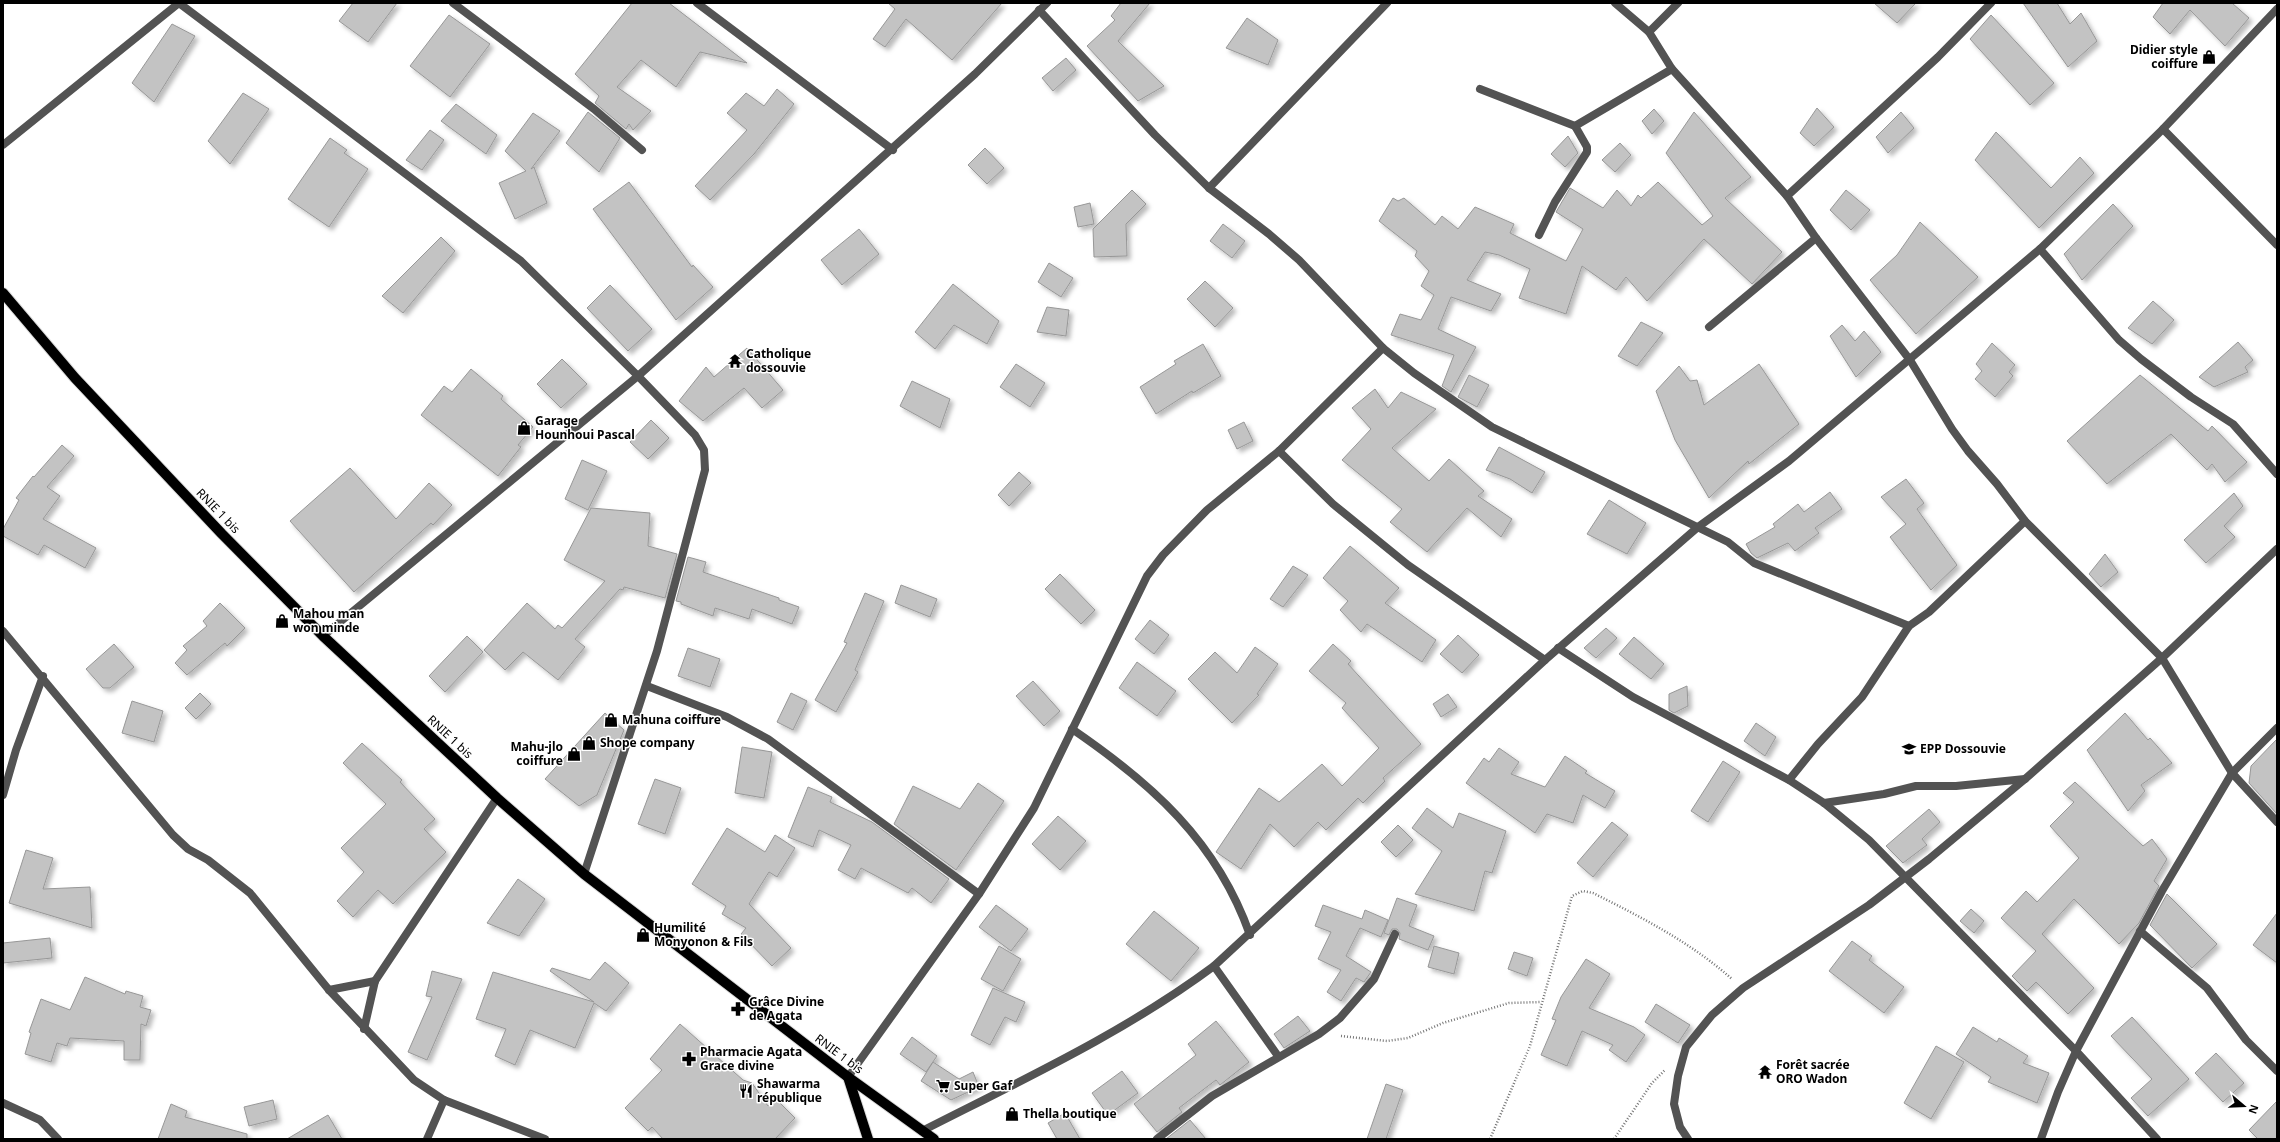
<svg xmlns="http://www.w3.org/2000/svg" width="2280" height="1142" font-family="'Noto Sans',sans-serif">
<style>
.building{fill:#c3c3c3;stroke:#979797;filter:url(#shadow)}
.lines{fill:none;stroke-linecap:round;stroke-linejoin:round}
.primary-casing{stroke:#dbdbdb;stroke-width:12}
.path{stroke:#757575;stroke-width:2.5;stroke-dasharray:1 2;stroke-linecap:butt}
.street{stroke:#535353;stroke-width:8}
.primary{stroke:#000;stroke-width:10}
.labels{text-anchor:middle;stroke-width:3;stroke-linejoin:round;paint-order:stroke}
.poi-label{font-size:12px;font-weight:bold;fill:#000;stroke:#fff;text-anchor:start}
.street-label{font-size:12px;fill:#000;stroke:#fff}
</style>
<defs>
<filter id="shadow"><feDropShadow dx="3.5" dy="3.5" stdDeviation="2" flood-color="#0004"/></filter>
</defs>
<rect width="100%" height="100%" fill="#fff"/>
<!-- building -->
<g class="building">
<polygon points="353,3 397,3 368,42 339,21"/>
<polygon points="632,3 669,3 747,63 700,52 676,87 641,60 617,87 651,111 633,130 629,124 626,129 595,103 599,96 575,74"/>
<polygon points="888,3 1002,3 952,60 906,19 885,47 873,39 895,9"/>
<polygon points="1121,3 1150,3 1118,41 1164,86 1138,101 1087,46 1115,20 1111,16"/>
<polygon points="1874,3 1916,3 1897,23"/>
<polygon points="2023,3 2057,3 2070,24 2081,13 2097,41 2068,67"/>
<polygon points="2163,3 2232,3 2249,18 2225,46 2190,10 2170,34 2153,17"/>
<polygon points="449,15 490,44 450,97 410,66"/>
<polygon points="1991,15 2054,83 2030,105 1970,39"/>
<polygon points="1247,18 1278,40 1268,65 1226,48"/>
<polygon points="172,24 195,36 154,102 132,83"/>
<polygon points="1066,58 1076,70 1053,91 1042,78"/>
<polygon points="777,89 794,104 754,154 710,200 695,186 747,130 727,113 746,93 764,106"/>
<polygon points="243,93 269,109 230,164 208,141"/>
<polygon points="456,104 497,135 486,154 441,121"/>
<polygon points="1817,108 1834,127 1814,146 1800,133"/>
<polygon points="1654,109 1664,121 1652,134 1642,121"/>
<polygon points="588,112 620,138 599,172 566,143"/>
<polygon points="1694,112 1751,177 1725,198 1782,252 1752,284 1704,239 1647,301 1626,277 1616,290 1582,266 1566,314 1519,298 1530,269 1499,255 1485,252 1467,280 1501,294 1491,311 1451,297 1438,329 1476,347 1451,392 1442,386 1454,355 1391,335 1400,314 1421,320 1434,295 1421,286 1429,271 1415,256 1417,251 1379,221 1393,198 1398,201 1404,198 1435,225 1442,216 1458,229 1475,207 1514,224 1510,233 1566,261 1583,229 1556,212 1570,188 1603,208 1617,190 1631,206 1638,195 1641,198 1658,182 1702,225 1713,216 1666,153"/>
<polygon points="1901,112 1914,128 1888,153 1876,137"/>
<polygon points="533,113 560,131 531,169 534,167 547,203 515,219 499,183 526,171 505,151"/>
<polygon points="430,130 444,140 422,170 406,160"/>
<polygon points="1996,132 2051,188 2080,157 2094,173 2039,228 1975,160"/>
<polygon points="1568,136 1578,153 1565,167 1551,154"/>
<polygon points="330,138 347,150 344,153 368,169 329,227 288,199"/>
<polygon points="1620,143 1631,155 1615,172 1602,160"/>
<polygon points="985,148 1004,168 987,184 968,165"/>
<polygon points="629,182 692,267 693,265 713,287 676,320 593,209"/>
<polygon points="1132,190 1146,204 1126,224 1127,256 1094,257 1093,229"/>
<polygon points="1846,190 1870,210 1851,230 1830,210"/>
<polygon points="1090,203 1094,224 1078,227 1074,207"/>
<polygon points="2113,204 2133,226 2082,280 2064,254"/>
<polygon points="1920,222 1978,277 1916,334 1870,280 1897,255"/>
<polygon points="1223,224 1245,241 1232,258 1210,241"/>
<polygon points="859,229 879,254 842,285 821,260"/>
<polygon points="441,237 455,251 403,313 382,296"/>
<polygon points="1049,263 1073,278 1061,297 1038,282"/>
<polygon points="1205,281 1233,308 1215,327 1187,299"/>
<polygon points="953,284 999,321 987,344 954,325 935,349 915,332"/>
<polygon points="610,285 652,329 628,351 587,308"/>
<polygon points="2153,301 2174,320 2152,344 2128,328"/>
<polygon points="1047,307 1069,310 1066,336 1037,332"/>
<polygon points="1641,322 1663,333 1637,366 1618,356"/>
<polygon points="1842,325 1855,341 1864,331 1881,352 1856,377 1830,336"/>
<polygon points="2238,342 2253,360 2245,367 2248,372 2214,387 2199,377"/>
<polygon points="1992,343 2015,365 2009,372 2013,376 1995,397 1975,379 1982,371 1976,364"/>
<polygon points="1203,344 1221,376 1193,393 1192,391 1156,414 1140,387 1176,364 1174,361"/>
<polygon points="747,348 783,390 762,408 744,388 703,421 679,401 706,367 714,377"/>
<polygon points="562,359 587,384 561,408 537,384"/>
<polygon points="1016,364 1045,383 1030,407 1000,387"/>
<polygon points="1759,364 1799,424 1749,464 1748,461 1709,498 1675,440 1656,391 1679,366 1690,381 1697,380 1704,405"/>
<polygon points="471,369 503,396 501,399 533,427 518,445 521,447 498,476 421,415 444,386 452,392"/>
<polygon points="1469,375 1489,385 1477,407 1458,397"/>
<polygon points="2140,375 2208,431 2212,426 2247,462 2225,482 2212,464 2207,470 2171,434 2107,484 2067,441"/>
<polygon points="912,381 950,399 940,428 900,406"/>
<polygon points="1375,389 1388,408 1401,392 1436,409 1392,448 1429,481 1449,459 1484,491 1478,496 1512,519 1501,537 1467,508 1427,552 1390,522 1402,509 1342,460 1371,429 1352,408"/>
<polygon points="651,420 669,438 648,459 630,442"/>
<polygon points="1244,422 1253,441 1237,449 1228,430"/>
<polygon points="62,445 74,456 47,487 60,496 43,519 96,548 85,568 44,545 38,555 3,536 3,529 19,500 16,498 33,476 34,477"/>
<polygon points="1499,447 1545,472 1532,493 1510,479 1486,470"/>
<polygon points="582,460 607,471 588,510 565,499"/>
<polygon points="350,468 396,519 429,483 452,505 433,525 431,523 354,592 290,521"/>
<polygon points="1019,472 1031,483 1009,506 998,495"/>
<polygon points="1906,479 1924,503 1917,509 1957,565 1931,590 1890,537 1906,524 1881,497"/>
<polygon points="1830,492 1842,509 1815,528 1819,533 1795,551 1788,543 1757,558 1751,553 1746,544 1775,527 1773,524 1798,504 1804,512"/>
<polygon points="2234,493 2243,506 2224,526 2235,537 2206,563 2184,540"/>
<polygon points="1609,500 1646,523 1627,554 1587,534"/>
<polygon points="591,508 650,513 648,546 677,554 665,598 624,587 623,590 620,589 575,639 585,647 558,680 523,652 505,670 484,650 527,603 555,629 558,625 562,628 605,581 564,560"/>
<polygon points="1350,546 1399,588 1385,603 1436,640 1422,662 1367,624 1361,632 1340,610 1348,601 1323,578"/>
<polygon points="2105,554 2118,572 2101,587 2089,574"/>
<polygon points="688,557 706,562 703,572 779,598 779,600 799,607 792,624 752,609 749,619 715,608 713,616 681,604 681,602 676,601"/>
<polygon points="1293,566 1308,575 1283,607 1270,599"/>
<polygon points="1060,574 1095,610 1081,624 1045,589"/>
<polygon points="901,585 937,599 930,617 895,603"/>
<polygon points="865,593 884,601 855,670 858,672 836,712 815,700 847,643 844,642"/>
<polygon points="220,603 245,628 227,646 225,643 187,675 175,663 187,650 183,646 207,626 203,621"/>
<polygon points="1150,620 1169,635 1154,654 1135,639"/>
<polygon points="1606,628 1617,638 1596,658 1584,648"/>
<polygon points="1458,635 1479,655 1462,673 1440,654"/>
<polygon points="467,636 483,652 445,692 429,676"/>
<polygon points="1634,637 1664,664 1651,679 1619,654"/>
<polygon points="114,644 134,667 110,688 103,688 86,669"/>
<polygon points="1333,644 1351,661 1348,664 1421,744 1383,778 1385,781 1363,803 1358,798 1326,830 1318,822 1294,847 1270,824 1241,869 1216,852 1259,788 1279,802 1322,764 1342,786 1379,748 1342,708 1346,703 1309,671"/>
<polygon points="1255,647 1278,664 1257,694 1259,695 1232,723 1188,679 1215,652 1237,673"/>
<polygon points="688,648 720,659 710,687 678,676"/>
<polygon points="1137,662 1176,691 1157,716 1119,688"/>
<polygon points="1033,681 1060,711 1044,726 1016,696"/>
<polygon points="1687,686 1688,706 1674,713 1669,710 1669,694"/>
<polygon points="200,693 211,704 196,719 185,708"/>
<polygon points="791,693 807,701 793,730 777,722"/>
<polygon points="1448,694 1457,707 1441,717 1433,704"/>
<polygon points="132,701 163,711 154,742 122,733"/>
<polygon points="605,713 624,730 597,795 579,806 545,779"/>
<polygon points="2125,713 2148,740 2150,738 2172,763 2141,785 2145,791 2128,811 2087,750"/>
<polygon points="1756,723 1776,737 1765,756 1744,741"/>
<polygon points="2277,739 2277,814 2249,783 2251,766"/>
<polygon points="362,743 402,780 400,782 435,819 424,829 446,852 393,904 378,890 353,917 337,901 364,872 341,848 386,804 343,763"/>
<polygon points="742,747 772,752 764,798 735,793"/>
<polygon points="1499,748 1519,762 1511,774 1545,787 1565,756 1587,771 1585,773 1615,791 1605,808 1583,795 1573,823 1547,814 1535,833 1466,783 1484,758 1489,762"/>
<polygon points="1723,761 1740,772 1708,822 1691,811"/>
<polygon points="655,779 681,788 665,834 638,824"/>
<polygon points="2075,782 2143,846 2152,839 2167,859 2154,881 2159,886 2139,923 2119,944 2074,899 2042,934 2094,988 2068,1014 2036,982 2027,991 2012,976 2036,951 2001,918 2026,891 2037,902 2079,858 2050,826 2074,802 2063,793"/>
<polygon points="978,783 1004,801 956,870 894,824 913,786 960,809"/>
<polygon points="808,787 832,797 830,802 872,822 949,879 931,903 912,888 908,893 861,868 855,879 838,870 851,845 819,830 813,847 788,837"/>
<polygon points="1427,808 1453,828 1459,813 1506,831 1492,873 1485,871 1474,911 1415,894 1442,851 1412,828"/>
<polygon points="1929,809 1940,822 1922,839 1927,845 1903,863 1886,846"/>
<polygon points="1058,816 1086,841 1060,870 1032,844"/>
<polygon points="1612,822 1628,835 1593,877 1577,863"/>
<polygon points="1398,825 1413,840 1396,857 1381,842"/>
<polygon points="727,828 765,852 775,835 795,848 777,877 769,872 749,904 791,948 772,966 741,934 746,928 722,914 726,906 692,884"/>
<polygon points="26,850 53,858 43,889 90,887 92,928 9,903"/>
<polygon points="518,879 545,899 519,936 487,923"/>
<polygon points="2167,894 2217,944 2192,968 2150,925"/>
<polygon points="1397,898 1417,905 1409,926 1434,936 1428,950 1399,939 1400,933 1397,929 1392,929 1389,935 1384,933"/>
<polygon points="996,905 1028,929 1011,951 979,927"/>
<polygon points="1323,905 1362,919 1365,910 1388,920 1381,937 1360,928 1346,956 1371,972 1364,982 1356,978 1341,1001 1327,992 1341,970 1318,959 1331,932 1315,926"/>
<polygon points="1971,909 1984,921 1974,933 1960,921"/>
<polygon points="1154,911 1199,948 1171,981 1126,944"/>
<polygon points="2277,913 2277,963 2253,945"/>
<polygon points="50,938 52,958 3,963 3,943"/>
<polygon points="1852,941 1872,956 1869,960 1904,987 1884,1013 1829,971"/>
<polygon points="999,946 1021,959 1003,991 981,979"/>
<polygon points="1434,946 1459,953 1454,974 1428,967"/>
<polygon points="1514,952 1533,958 1527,976 1508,969"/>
<polygon points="1586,959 1610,974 1589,1008 1634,1027 1645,1035 1626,1062 1609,1050 1613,1045 1582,1031 1567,1066 1541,1055 1556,1020 1552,1019 1561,997"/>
<polygon points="605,962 629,983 606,1011 594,1003 575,1048 530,1030 515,1065 495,1056 506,1029 476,1019 493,972 594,1002 550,971 552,968 590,980"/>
<polygon points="432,971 462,979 427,1060 408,1052 432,997 426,996"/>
<polygon points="85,977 125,994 126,991 143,996 140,1007 151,1010 146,1026 141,1024 140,1060 124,1060 124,1041 70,1038 67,1046 57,1043 51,1062 25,1054 31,1033 29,1032 41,999 70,1010"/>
<polygon points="993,988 1025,1002 1016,1022 1005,1017 990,1045 971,1035"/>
<polygon points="1656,1004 1690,1025 1678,1043 1645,1022"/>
<polygon points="1298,1016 1310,1031 1284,1048 1274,1034"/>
<polygon points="2132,1017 2189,1079 2148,1116 2131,1098 2152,1079 2111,1036"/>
<polygon points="1216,1021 1249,1062 1220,1085 1216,1080 1179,1108 1182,1112 1157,1132 1134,1104 1196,1055 1188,1044"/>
<polygon points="680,1024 743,1080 752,1083 768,1106 775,1098 795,1118 775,1139 663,1139 652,1127 648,1131 625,1108 662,1070 650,1059"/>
<polygon points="1973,1027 1997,1042 1999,1038 2028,1056 2023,1063 2049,1073 2037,1103 1988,1082 1991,1077 1956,1054"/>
<polygon points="912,1037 937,1056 926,1072 900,1054"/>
<polygon points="1936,1046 1964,1062 1931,1119 1904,1103"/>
<polygon points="2216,1053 2244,1083 2223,1102 2195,1073"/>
<polygon points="933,1062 959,1079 973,1072 979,1087 951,1100 921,1081"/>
<polygon points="1122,1071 1138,1093 1108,1115 1092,1093"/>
<polygon points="1386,1084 1403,1090 1386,1139 1367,1139"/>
<polygon points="273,1100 277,1119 249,1126 244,1107"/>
<polygon points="2277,1101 2277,1139 2258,1139 2249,1130"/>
<polygon points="171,1104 187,1111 185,1117 247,1134 247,1139 158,1139"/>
<polygon points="1065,1113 1080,1139 1057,1139 1048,1123"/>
<polygon points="328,1115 342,1139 287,1139"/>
<polygon points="1190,1120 1206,1139 1166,1139"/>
</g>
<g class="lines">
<defs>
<g id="primary">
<polyline points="3,293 75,378 222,534 323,636 497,798 584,874 848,1077 934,1139"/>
<polyline points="848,1077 868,1139"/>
</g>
</defs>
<!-- primary casing -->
<use href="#primary" class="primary-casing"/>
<!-- path -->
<g class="path">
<polyline points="1341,1036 1387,1041 1408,1038 1443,1023 1509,1003 1541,1002"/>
<path d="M1490,1139L1530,1046L1572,896L1583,891L1593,893C1643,918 1690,942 1732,979"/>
<polyline points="1614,1139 1652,1083 1665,1070"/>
</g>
<!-- street -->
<g class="street">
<polyline points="453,3 594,109 642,150"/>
<polyline points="697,3 893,150"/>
<polyline points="1615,3 1649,32 1672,69 1787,196 1816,238 1910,360 1952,429 1968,451 1997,484 2025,521 2162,658 2232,773 2277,822"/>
<polyline points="1039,10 1155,135 1209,188 1269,234 1299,260 1383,348 1414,373 1492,427 1728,542 1754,563 1909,626"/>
<polyline points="1649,32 1678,3"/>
<polyline points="1480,89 1575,126 1672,69"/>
<polyline points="2163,129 2277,245"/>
<polyline points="3,145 179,3 521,261 638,376 695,435 704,450 705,470 657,651 584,874"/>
<polyline points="1209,188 1387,3"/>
<polyline points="1787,196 1938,57 1991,3"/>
<polyline points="1539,235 1555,202 1587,152 1587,147 1575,126"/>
<polyline points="2040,249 2119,340 2141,359 2191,397 2233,424 2277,474"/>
<polyline points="1709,327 1816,238"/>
<polyline points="1279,451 1333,504 1408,565 1545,660"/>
<polyline points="3,631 173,835 188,849 208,860 250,893 329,990 414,1080 444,1100 545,1139"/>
<polyline points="323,636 638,376 975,74 1047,3"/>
<polyline points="1558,648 1633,697 1789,780 1824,803 1869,840 2076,1051 2157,1139"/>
<polyline points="647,686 727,717 768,739 979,894"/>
<path d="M1072,729C1151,783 1217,841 1250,935"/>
<polyline points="1789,780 1818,744 1862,697 1909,626 1929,612 2025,521"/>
<polyline points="3,795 16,750 43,676"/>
<polyline points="1824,803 1884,794 1916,786 1956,786 2025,779"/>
<polyline points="2140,931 2207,988 2246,1040 2277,1071"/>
<polyline points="1214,966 1278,1056"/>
<polyline points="329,990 375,981"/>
<polyline points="364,1029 375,981 497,798"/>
<polyline points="848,1077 979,894 1034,808 1147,576 1163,555 1207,510 1279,451 1383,348"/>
<polyline points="3,1103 40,1120 58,1139"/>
<path d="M922,1131C1022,1080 1124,1033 1214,966L1545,660L1698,527L1789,461L2040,249L2163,129L2277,9"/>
<polyline points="427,1139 444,1100"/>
<polyline points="1157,1139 1212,1096 1319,1034 1340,1018 1374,979 1395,934"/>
<polyline points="1688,1139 1680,1127 1674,1104 1678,1076 1686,1047 1712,1015 1743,988 1869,905 1929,859 2025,779 2162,658 2277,549"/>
<polyline points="2041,1139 2058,1092 2076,1051 2162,891 2232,773 2277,728"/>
</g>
<!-- primary -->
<use href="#primary" class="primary"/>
</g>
<!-- icons -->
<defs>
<symbol id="shop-bare" viewBox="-9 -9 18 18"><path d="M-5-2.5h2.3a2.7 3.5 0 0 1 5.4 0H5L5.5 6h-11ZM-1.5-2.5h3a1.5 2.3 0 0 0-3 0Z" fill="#000" stroke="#fff" stroke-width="2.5" paint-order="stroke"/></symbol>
<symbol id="temple-bare" viewBox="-9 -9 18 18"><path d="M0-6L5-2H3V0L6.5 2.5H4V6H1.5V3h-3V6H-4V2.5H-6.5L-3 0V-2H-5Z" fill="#000" stroke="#fff" stroke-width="2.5" paint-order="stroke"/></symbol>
<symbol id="school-bare" viewBox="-9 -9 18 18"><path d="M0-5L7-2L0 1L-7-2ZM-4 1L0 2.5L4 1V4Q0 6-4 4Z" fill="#000" stroke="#fff" stroke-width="2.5" paint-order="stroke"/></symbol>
<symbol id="pharmacy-bare" viewBox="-9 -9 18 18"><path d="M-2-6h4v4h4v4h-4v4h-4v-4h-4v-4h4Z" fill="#000" stroke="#fff" stroke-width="2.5" paint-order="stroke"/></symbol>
<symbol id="supermarket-bare" viewBox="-9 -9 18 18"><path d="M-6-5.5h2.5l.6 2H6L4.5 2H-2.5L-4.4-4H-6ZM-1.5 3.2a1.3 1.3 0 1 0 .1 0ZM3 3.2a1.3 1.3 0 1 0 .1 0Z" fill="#000" stroke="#fff" stroke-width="2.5" paint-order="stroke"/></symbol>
<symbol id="restaurant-bare" viewBox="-9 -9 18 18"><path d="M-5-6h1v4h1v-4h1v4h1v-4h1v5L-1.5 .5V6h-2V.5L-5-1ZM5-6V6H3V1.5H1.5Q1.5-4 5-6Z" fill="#000" stroke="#fff" stroke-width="2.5" paint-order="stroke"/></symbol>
</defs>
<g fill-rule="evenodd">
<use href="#shop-bare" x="2199" y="47" width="20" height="20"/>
<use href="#temple-bare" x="725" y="351" width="20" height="20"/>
<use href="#shop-bare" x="514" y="418" width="20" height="20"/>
<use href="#shop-bare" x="272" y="611" width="20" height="20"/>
<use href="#shop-bare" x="601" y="710" width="20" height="20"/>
<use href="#shop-bare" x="579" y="733" width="20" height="20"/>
<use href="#school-bare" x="1899" y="739" width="20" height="20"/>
<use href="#shop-bare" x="564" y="744" width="20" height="20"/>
<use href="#shop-bare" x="633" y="925" width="20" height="20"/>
<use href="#pharmacy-bare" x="728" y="999" width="20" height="20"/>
<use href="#pharmacy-bare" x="679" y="1049" width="20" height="20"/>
<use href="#temple-bare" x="1755" y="1062" width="20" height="20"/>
<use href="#supermarket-bare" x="933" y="1076" width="20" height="20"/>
<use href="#restaurant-bare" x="736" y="1081" width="20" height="20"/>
<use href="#shop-bare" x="1002" y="1104" width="20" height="20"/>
</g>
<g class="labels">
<!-- poi labels -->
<g class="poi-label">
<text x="2198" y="54" text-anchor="end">Didier style<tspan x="2198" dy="14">coiffure</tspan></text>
<text x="746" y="358">Catholique<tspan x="746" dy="14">dossouvie</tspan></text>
<text x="535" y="425">Garage<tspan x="535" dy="14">Hounhoui Pascal</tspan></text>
<text x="293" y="618">Mahou man<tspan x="293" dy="14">won minde</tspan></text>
<text x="622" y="724">Mahuna coiffure</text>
<text x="600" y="747">Shope company</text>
<text x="563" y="751" text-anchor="end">Mahu-jlo<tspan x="563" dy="14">coiffure</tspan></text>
<text x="1920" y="753">EPP Dossouvie</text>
<text x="654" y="932">Humilité<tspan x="654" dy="14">Monyonon &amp; Fils</tspan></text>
<text x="749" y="1006">Grâce Divine<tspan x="749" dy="14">de Agata</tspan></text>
<text x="700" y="1056">Pharmacie Agata<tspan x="700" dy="14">Grace divine</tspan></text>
<text x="1776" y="1069">Forêt sacrée<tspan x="1776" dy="14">ORO Wadon</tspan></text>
<text x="757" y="1088">Shawarma<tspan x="757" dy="14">république</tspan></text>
<text x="954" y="1090">Super Gaf</text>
<text x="1023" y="1118">Thella boutique</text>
</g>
<!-- street labels -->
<g class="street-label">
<text transform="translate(218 511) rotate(46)" y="4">RNIE 1 bis</text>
<text transform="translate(450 737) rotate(43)" y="4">RNIE 1 bis</text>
<text transform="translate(839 1054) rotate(37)" y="4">RNIE 1 bis</text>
</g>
</g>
<!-- border -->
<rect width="2280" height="1142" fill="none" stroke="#000000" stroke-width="8"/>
<!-- north arrow -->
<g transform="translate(2244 1106) rotate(109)" stroke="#ffffff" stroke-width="3" paint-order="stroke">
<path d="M0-3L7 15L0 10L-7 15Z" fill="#000000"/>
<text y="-6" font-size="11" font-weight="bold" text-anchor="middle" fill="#000000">N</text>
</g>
</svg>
